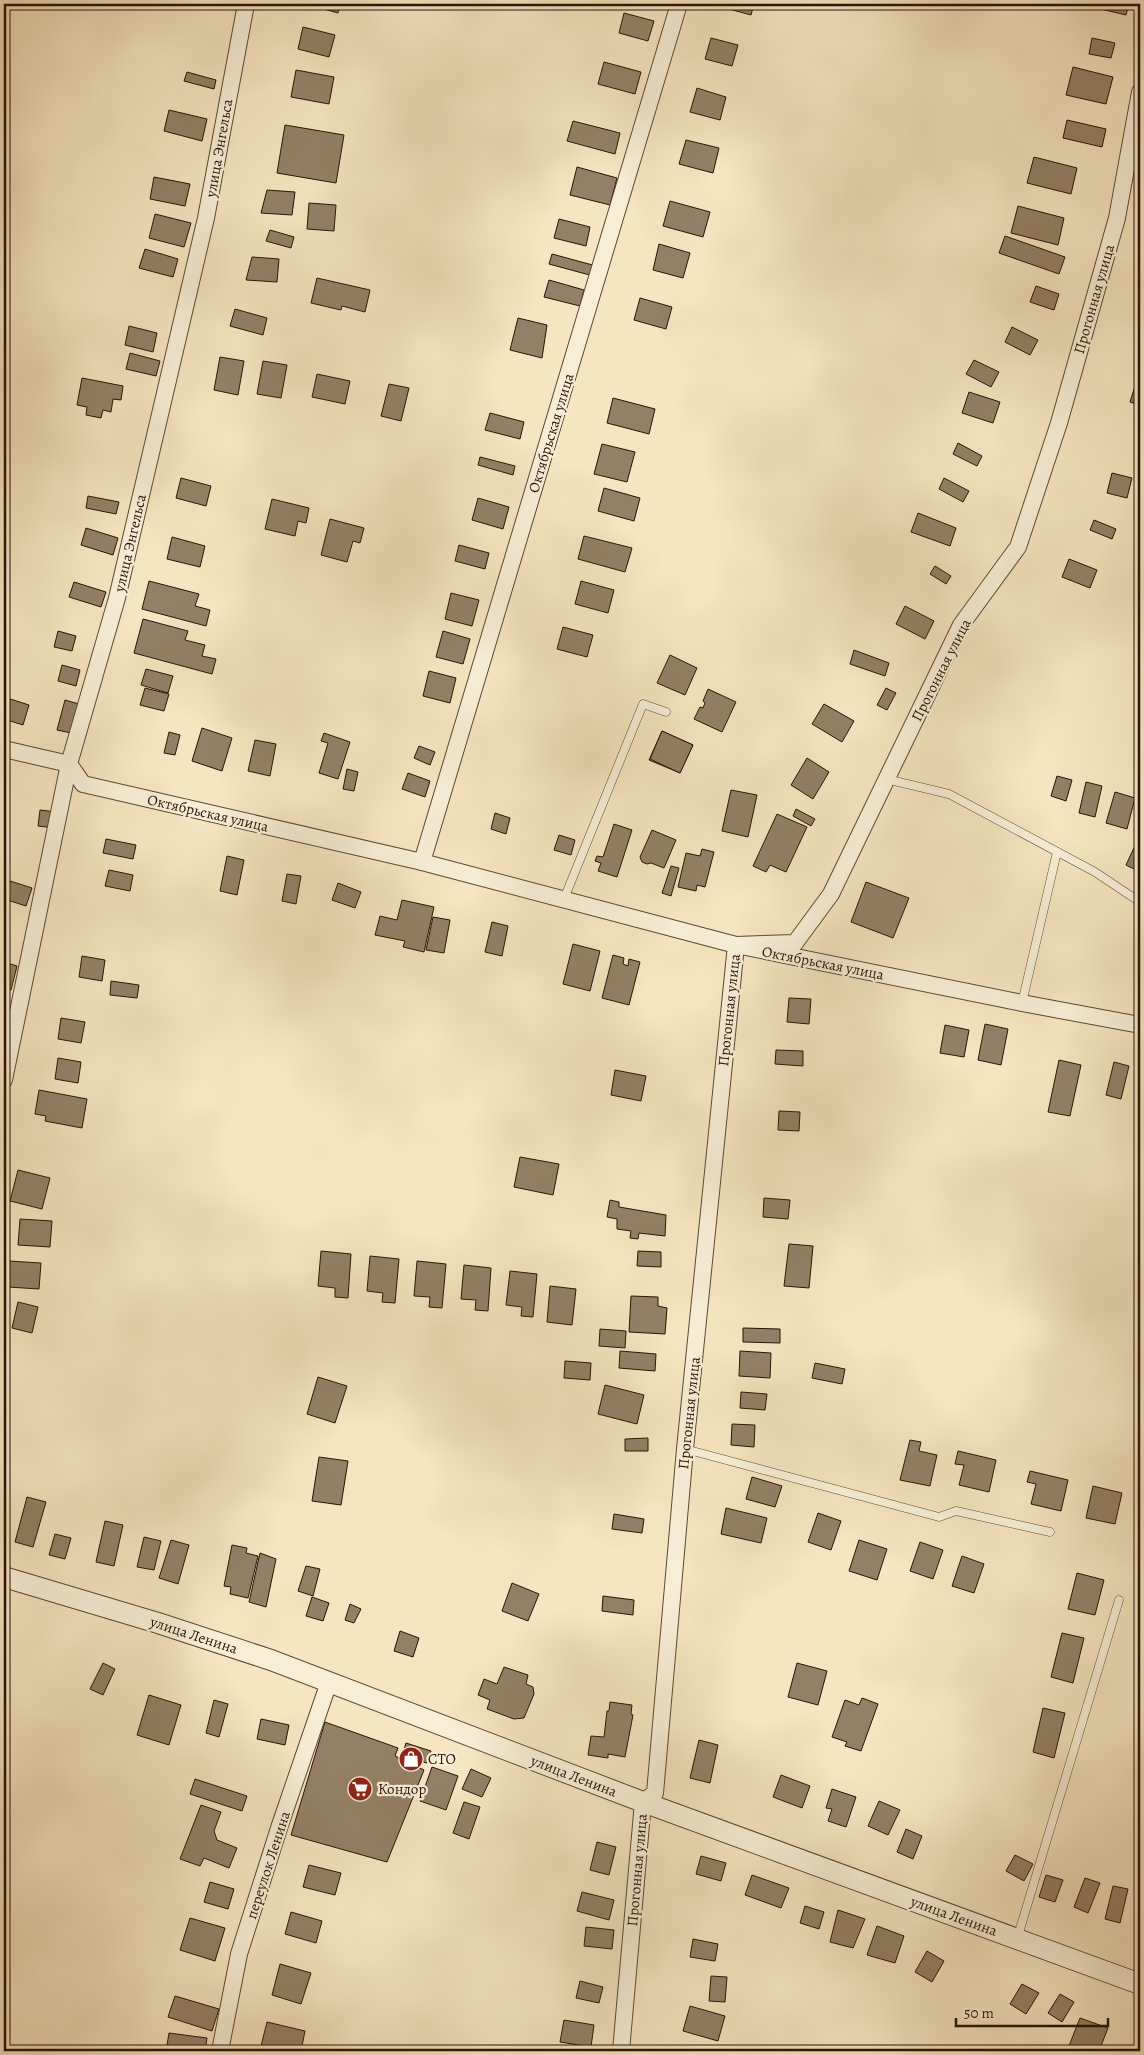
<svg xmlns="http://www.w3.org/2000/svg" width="1144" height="2055" font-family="Alegreya,serif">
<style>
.building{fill:#948067;stroke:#2b1206}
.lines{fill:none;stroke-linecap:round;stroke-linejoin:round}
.service-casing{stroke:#5e4734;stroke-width:9}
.minor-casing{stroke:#5e4734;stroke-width:18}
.tertiary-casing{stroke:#5e4734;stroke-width:22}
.service{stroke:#f8eed6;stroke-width:8}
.minor{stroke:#f8eed6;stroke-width:16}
.tertiary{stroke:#f8eed6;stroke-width:20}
.labels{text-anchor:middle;stroke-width:4.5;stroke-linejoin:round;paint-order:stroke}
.street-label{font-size:15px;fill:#2b1206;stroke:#f8eed6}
.poi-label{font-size:15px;fill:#2b1206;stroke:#f8eed6;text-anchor:start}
</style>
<rect width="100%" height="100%" fill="#f5e5c0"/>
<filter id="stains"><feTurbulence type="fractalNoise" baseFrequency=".004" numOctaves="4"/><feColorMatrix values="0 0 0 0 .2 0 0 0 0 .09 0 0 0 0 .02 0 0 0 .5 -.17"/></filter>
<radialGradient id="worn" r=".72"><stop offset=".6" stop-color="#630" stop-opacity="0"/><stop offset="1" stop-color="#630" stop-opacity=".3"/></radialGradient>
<!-- building -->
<g class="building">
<polygon points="306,4 340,4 338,13"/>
<polygon points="719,4 754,4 751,15 718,6"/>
<polygon points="1092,4 1129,4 1126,15 1092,7"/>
<polygon points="624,13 654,21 648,41 619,33"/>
<polygon points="303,27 335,35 329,57 298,49"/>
<polygon points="711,38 738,45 732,66 705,59"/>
<polygon points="1092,38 1115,43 1111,58 1089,54"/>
<polygon points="604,62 641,72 635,94 598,84"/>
<polygon points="1073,67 1113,77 1106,104 1066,95"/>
<polygon points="296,70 334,77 329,104 291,97"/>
<polygon points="187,72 216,80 214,89 184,81"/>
<polygon points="697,88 726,97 720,120 690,112"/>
<polygon points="169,110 207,119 202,141 164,131"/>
<polygon points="1067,120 1106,129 1102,147 1063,138"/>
<polygon points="573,121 620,133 615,154 567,141"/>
<polygon points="285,125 344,135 336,183 277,173"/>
<polygon points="686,140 719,148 713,173 679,164"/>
<polygon points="1034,157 1077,168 1071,194 1027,183"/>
<polygon points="577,167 617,178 610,205 570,195"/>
<polygon points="154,177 190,184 185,206 150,199"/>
<polygon points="267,190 295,192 292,215 261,213"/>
<polygon points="670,201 710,212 703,237 663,226"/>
<polygon points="309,203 336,205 334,231 307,229"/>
<polygon points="1018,206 1064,218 1058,245 1011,233"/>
<polygon points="155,214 191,223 184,247 149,238"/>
<polygon points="559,219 590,227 586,246 554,238"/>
<polygon points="270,230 294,237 291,248 266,241"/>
<polygon points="1005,236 1065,257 1059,274 999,253"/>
<polygon points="659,244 690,253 683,278 653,270"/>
<polygon points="145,249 178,259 173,277 139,268"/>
<polygon points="552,254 600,267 597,277 549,264"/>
<polygon points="252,257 279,259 277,282 246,280"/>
<polygon points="317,278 370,290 365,312 342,306 341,310 311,303"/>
<polygon points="549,280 584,290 580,306 544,297"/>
<polygon points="1036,286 1059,294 1054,310 1030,302"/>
<polygon points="640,298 672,307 666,329 634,320"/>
<polygon points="235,309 267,318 263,335 230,326"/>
<polygon points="518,318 547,325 542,358 510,350"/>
<polygon points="129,326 157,333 153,352 125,345"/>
<polygon points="1012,327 1038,340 1030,355 1005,342"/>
<polygon points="130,353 160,361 156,376 126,369"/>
<polygon points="1140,353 1140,375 1135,374"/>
<polygon points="220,357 244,361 238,395 214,390"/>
<polygon points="974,360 999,372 991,387 966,374"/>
<polygon points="263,361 287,365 281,398 257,394"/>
<polygon points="317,374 350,381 345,404 312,397"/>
<polygon points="82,378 123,386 121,400 113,399 111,412 103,410 101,418 86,415 87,407 77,405"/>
<polygon points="1136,383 1140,384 1140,405 1130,402"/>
<polygon points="389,384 409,388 401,421 381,416"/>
<polygon points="969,392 1000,402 993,423 962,413"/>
<polygon points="613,398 655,409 649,434 607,423"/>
<polygon points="490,413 524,422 520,439 485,430"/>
<polygon points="958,443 982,456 977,466 953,454"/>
<polygon points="602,444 635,452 627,482 594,474"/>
<polygon points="480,457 515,466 513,475 478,465"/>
<polygon points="1112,473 1132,478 1127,498 1107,493"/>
<polygon points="181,478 211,486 206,506 176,498"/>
<polygon points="944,478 969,491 963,502 939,489"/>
<polygon points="604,488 640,498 634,521 598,511"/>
<polygon points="88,496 119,502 116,514 86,508"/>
<polygon points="478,498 509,507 503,529 472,520"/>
<polygon points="272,499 309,508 306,523 298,521 295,536 265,529"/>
<polygon points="918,513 956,528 950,546 911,532"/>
<polygon points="330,519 364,528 360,543 353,541 347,562 321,555"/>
<polygon points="1094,520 1116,529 1112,539 1090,530"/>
<polygon points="86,528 118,538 113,555 81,545"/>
<polygon points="584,536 632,548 625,572 578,559"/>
<polygon points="172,537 205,546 200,567 167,559"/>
<polygon points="459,545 489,553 485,569 455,561"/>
<polygon points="1069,559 1097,570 1090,588 1062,577"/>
<polygon points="935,566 951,576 946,584 930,574"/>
<polygon points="149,581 199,594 195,606 210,610 206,626 142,609"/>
<polygon points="581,581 614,590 608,613 575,604"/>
<polygon points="74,582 106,592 101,607 69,597"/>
<polygon points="451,593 479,600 472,626 445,619"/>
<polygon points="905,606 934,621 925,639 896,624"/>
<polygon points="143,619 188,631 185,640 205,645 202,656 216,659 212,674 134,653"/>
<polygon points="563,627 593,635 587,657 557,649"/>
<polygon points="58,631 76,636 72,651 54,647"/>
<polygon points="443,631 470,639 463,664 436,657"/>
<polygon points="854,650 889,663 885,676 850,664"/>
<polygon points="670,655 697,668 685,695 657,683"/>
<polygon points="62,665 80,670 76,686 58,681"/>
<polygon points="146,669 173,676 168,693 141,685"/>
<polygon points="429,671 456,678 450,703 423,696"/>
<polygon points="145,688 169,694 164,711 140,705"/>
<polygon points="886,688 896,693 887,710 877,705"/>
<polygon points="708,689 736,702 722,732 694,719 700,707 703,708 705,703 703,701"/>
<polygon points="4,697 29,705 23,725 4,719"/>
<polygon points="65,700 79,704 71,733 57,730"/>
<polygon points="824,704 854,721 842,742 812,724"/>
<polygon points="202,728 232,738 222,771 192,761"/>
<polygon points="662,731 693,745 680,773 649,760"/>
<polygon points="662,731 693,745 680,773 650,759"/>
<polygon points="169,732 180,735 175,755 164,753"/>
<polygon points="324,733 350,742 338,779 319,773 328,743 321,741"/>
<polygon points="255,740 276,744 270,776 248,771"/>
<polygon points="419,746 435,752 430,765 414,758"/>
<polygon points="807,758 829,772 813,799 791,785"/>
<polygon points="347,769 358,772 354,791 343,789"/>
<polygon points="408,773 430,781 425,797 402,789"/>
<polygon points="1057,776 1072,780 1066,801 1051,796"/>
<polygon points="1086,782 1102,786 1095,817 1079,813"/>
<polygon points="731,790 757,795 748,837 722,831"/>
<polygon points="1115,792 1135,798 1127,829 1106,823"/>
<polygon points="796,809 815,819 811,826 793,816"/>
<polygon points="40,810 57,812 55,828 38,826"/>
<polygon points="495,813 510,818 506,834 491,829"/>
<polygon points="777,814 807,827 786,872 770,865 766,872 753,866"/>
<polygon points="614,824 632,830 617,877 598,871 601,863 595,861 597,856 603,857"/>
<polygon points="652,830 676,840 664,868 651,863 647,864 642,862 640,857"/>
<polygon points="559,835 575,840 571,855 554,850"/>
<polygon points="1140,835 1140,872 1126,865"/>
<polygon points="106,839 136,845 133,859 103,853"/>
<polygon points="702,849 714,852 705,887 697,885 696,891 678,887 686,853 700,856"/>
<polygon points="227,856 244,860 237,895 220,891"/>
<polygon points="671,866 679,868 671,896 662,893"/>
<polygon points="109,870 133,875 130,891 105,886"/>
<polygon points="287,874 301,876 296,904 282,901"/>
<polygon points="4,879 32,888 26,906 4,899"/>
<polygon points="866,882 909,898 893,938 851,922"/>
<polygon points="338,883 361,892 355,908 332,900"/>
<polygon points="402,900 434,907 424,952 403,947 405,941 375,935 380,916 397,920"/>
<polygon points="433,917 450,920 444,953 426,950"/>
<polygon points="492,922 508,926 502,956 485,952"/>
<polygon points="573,944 600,951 590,991 563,984"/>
<polygon points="613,955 624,958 623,964 628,966 629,959 640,962 629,1005 602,998"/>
<polygon points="82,956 105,960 102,981 79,977"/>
<polygon points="4,962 17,966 11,990 4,988"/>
<polygon points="111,981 139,985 137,998 110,995"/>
<polygon points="789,998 811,999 809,1024 787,1022"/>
<polygon points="61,1018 85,1022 81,1043 58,1039"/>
<polygon points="985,1024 1008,1029 1001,1065 978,1060"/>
<polygon points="945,1025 969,1030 964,1057 940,1053"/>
<polygon points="776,1050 803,1051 803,1066 775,1064"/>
<polygon points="58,1058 81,1062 78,1083 55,1079"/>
<polygon points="1059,1060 1081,1065 1070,1116 1048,1112"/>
<polygon points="1114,1062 1129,1066 1121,1099 1106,1095"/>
<polygon points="615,1070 646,1076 641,1101 611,1095"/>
<polygon points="39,1090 87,1099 82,1128 45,1121 46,1116 35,1114"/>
<polygon points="779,1111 800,1112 799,1131 778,1130"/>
<polygon points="520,1157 559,1164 553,1195 514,1187"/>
<polygon points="18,1170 50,1178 42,1209 10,1201"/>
<polygon points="764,1198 790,1200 788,1219 763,1217"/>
<polygon points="610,1200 619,1202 619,1207 666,1215 665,1236 639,1233 638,1239 630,1238 631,1231 617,1229 617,1219 607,1217"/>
<polygon points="20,1219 52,1221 50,1247 18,1245"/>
<polygon points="789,1244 813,1246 809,1288 784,1286"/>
<polygon points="321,1251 351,1254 348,1298 335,1297 335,1288 318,1286"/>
<polygon points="638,1251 661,1252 661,1267 637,1266"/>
<polygon points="370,1256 399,1259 395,1303 382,1302 383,1293 367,1291"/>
<polygon points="9,1261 41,1263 39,1289 8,1287"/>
<polygon points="417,1261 446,1264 442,1308 429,1307 430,1297 414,1296"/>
<polygon points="464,1265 491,1268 488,1311 475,1310 476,1300 461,1299"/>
<polygon points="510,1271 537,1274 533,1317 521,1316 522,1307 506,1305"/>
<polygon points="550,1286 576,1289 572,1325 547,1322"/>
<polygon points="631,1296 658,1297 658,1306 667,1308 665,1334 629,1332"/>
<polygon points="18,1302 38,1307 32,1333 12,1328"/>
<polygon points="743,1328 780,1329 780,1343 743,1342"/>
<polygon points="600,1329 626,1331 625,1348 599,1346"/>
<polygon points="620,1351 656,1354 655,1371 619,1368"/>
<polygon points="740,1351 771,1353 770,1378 739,1376"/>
<polygon points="565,1361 591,1363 590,1380 564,1378"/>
<polygon points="815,1363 845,1369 842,1384 812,1378"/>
<polygon points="318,1377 347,1386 335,1423 307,1414"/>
<polygon points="605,1385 644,1395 637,1424 598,1414"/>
<polygon points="741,1392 767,1394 765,1410 740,1408"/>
<polygon points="732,1424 755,1425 754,1447 731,1445"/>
<polygon points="648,1438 648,1451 625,1451 625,1439"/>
<polygon points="910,1440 921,1442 919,1451 937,1455 930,1486 900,1480"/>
<polygon points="958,1451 996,1460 989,1492 959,1485 964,1465 955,1464"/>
<polygon points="319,1457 348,1461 341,1505 312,1501"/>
<polygon points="1030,1471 1068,1480 1061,1511 1031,1504 1036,1484 1027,1482"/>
<polygon points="752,1477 782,1486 775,1507 746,1499"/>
<polygon points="1093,1486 1122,1493 1115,1524 1086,1518"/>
<polygon points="27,1497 46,1502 33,1547 15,1542"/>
<polygon points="726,1508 767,1518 761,1543 721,1534"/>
<polygon points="818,1513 841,1521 831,1550 808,1542"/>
<polygon points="614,1514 644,1519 642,1533 612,1529"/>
<polygon points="105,1521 123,1525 114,1566 96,1562"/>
<polygon points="55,1534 71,1538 65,1559 49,1555"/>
<polygon points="144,1537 161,1541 154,1570 137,1567"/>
<polygon points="171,1540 189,1545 178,1584 159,1578"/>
<polygon points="859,1540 887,1549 877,1580 849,1571"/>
<polygon points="920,1542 943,1550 933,1579 910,1571"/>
<polygon points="232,1545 247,1548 246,1553 258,1556 248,1598 230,1594 231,1587 224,1586"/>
<polygon points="260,1553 276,1559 266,1607 249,1602"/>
<polygon points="962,1556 984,1564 974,1593 952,1586"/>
<polygon points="306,1566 320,1569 313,1596 298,1591"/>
<polygon points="1077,1573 1104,1580 1095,1615 1068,1609"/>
<polygon points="512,1583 539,1594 528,1621 502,1611"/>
<polygon points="603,1596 634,1600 633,1615 602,1611"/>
<polygon points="312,1597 329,1603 323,1621 306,1616"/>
<polygon points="350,1604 361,1609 354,1623 345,1620"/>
<polygon points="400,1631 419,1638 413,1657 394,1651"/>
<polygon points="1062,1633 1084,1638 1073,1683 1051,1677"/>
<polygon points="103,1663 115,1669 103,1695 90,1689"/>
<polygon points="797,1663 827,1671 818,1705 788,1697"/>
<polygon points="504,1667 528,1675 526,1684 533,1687 534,1694 524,1718 514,1719 487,1709 490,1700 478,1695 484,1679 497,1684"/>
<polygon points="149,1695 181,1705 169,1745 137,1735"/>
<polygon points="862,1698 878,1704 861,1751 845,1746 847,1742 832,1737 845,1700 859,1705"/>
<polygon points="214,1700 228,1704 219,1737 206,1733"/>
<polygon points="610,1702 632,1705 631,1714 633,1715 625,1757 608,1754 608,1758 588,1755 591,1736 604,1737 607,1711 609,1711"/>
<polygon points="1043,1708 1065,1713 1054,1758 1033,1752"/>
<polygon points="261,1719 289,1725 285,1745 257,1739"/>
<polygon points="325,1722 398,1748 395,1756 424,1770 387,1862 291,1835"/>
<polygon points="699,1740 718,1745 710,1783 690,1778"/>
<polygon points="406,1743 431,1751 427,1763 402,1756"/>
<polygon points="432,1767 458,1776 446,1810 420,1801"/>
<polygon points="471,1769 491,1778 482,1797 462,1789"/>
<polygon points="781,1775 810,1786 802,1808 773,1797"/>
<polygon points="195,1779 247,1796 242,1811 190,1794"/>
<polygon points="832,1789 856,1797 846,1827 828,1821 832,1809 826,1808"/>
<polygon points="879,1801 900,1810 888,1835 868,1826"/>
<polygon points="464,1802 480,1807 469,1839 453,1833"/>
<polygon points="201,1805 221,1812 214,1831 217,1840 237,1848 229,1868 204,1858 200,1866 180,1859"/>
<polygon points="906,1829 922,1836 913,1859 897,1852"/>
<polygon points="597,1842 616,1847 609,1875 590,1870"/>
<polygon points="1015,1855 1033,1864 1024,1881 1006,1871"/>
<polygon points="701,1856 726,1863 721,1881 696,1874"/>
<polygon points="309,1865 341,1873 335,1895 303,1887"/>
<polygon points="752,1875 789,1888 781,1908 745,1895"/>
<polygon points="1046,1875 1063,1880 1055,1902 1039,1897"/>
<polygon points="1085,1878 1100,1883 1088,1913 1074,1907"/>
<polygon points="210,1882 234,1889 228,1909 204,1902"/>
<polygon points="1113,1886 1128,1889 1120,1923 1105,1919"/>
<polygon points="582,1892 614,1900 609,1920 577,1911"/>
<polygon points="805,1906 824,1912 819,1929 800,1923"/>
<polygon points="838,1910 865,1919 853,1948 830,1942"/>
<polygon points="291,1912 322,1921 316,1943 285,1934"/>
<polygon points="190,1918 225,1928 215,1961 180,1950"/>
<polygon points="877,1926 904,1936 895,1963 867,1955"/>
<polygon points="586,1927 614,1930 612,1949 584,1946"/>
<polygon points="693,1939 718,1944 715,1961 690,1957"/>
<polygon points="927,1951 944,1961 932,1982 915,1972"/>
<polygon points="280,1964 311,1973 301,2004 272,1995"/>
<polygon points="711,1976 727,1977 725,2002 709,2001"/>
<polygon points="580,1981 603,1987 599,2003 576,1998"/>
<polygon points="1022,1984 1039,1993 1026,2014 1010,2004"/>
<polygon points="1060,1994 1074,2002 1062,2022 1048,2013"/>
<polygon points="175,1996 219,2009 212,2031 168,2017"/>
<polygon points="690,2006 725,2016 718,2041 683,2031"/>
<polygon points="1080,2018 1108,2028 1099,2051 1067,2051"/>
<polygon points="564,2020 594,2025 591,2047 560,2042"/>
<polygon points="267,2022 305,2031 301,2051 285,2051 261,2046"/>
<polygon points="169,2033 207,2038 205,2051 166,2051"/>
<polygon points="1140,2034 1140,2051 1134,2051"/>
</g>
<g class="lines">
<defs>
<g id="service">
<polyline points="886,779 949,794 1095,872 1140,902"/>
<polyline points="564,899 643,704 666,712"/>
<polyline points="1022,1003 1057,852"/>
<polyline points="685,1449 939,1517 956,1511 1050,1532"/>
<polyline points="1017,1939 1119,1600"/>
</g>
<g id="minor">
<polyline points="4,749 69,764 83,784 422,862 736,945 1022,1003 1140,1025"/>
<polyline points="422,862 679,4"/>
<polyline points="4,1080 69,764 117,598 206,218 246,4"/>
<polyline points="220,2051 239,1954 280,1825 329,1682"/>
<polyline points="621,2051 643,1802 655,1793 685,1449 736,945 795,943 831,894 961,625 1018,547 1059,423 1117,218 1140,92"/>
</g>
<polyline id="tertiary" points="4,1577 158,1623 271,1660 643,1802 1140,1984"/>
</defs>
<!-- service casing -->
<use href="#service" class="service-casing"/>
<!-- minor casing -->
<use href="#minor" class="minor-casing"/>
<!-- tertiary casing -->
<use href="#tertiary" class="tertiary-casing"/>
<!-- service -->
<use href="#service" class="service"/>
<!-- minor -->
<use href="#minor" class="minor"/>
<!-- tertiary -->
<use href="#tertiary" class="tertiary"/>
</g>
<!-- icons -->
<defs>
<symbol id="shop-disc" viewBox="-11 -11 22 22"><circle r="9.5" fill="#8f2418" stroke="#f8eed6"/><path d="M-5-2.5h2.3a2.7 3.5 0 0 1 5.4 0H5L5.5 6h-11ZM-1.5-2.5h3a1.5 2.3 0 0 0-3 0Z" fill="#fff"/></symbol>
<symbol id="supermarket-disc" viewBox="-11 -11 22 22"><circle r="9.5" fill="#8f2418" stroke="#f8eed6"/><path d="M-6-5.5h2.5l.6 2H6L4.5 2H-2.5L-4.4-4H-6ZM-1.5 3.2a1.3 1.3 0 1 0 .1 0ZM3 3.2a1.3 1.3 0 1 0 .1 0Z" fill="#fff"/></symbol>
</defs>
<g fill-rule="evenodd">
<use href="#shop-disc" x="397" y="1745" width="28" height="28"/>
<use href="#supermarket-disc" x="346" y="1775" width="28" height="28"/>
</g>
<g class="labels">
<!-- street labels -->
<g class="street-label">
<text transform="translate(219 148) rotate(-80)" y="5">улица Энгельса</text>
<text transform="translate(1094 299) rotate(-74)" y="5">Прогонная улица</text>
<text transform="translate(551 433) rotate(-73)" y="5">Октябрьская улица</text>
<text transform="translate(130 543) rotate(-77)" y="5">улица Энгельса</text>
<text transform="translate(941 670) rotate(-63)" y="5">Прогонная улица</text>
<text transform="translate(208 813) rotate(13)" y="5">Октябрьская улица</text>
<text transform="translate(823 963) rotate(11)" y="5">Октябрьская улица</text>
<text transform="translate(729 1010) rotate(-84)" y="5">Прогонная улица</text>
<text transform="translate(689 1413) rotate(-84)" y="5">Прогонная улица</text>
<text transform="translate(194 1635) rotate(18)" y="5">улица Ленина</text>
<text transform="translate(574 1776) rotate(21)" y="5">улица Ленина</text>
<text transform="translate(268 1865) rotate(-72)" y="5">переулок Ленина</text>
<text transform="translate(637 1870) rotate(-85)" y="5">Прогонная улица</text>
<text transform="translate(954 1916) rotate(20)" y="5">улица Ленина</text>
</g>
<!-- poi labels -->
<g class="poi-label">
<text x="428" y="1764">СТО</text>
<text x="378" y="1794">Кондор</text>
</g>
</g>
<!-- margin -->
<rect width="1144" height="2055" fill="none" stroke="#f5e5c0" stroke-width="20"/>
<rect x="5" y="5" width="1134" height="2045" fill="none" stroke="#2b1206" stroke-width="2.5"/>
<rect x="10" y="10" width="1124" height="2035" fill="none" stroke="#2b1206"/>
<!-- scale -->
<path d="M956 2018v8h152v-8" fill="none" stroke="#2b1206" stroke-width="2.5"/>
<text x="964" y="2018" font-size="15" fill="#2b1206" stroke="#f8eed6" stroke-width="4" paint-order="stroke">50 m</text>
<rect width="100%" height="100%" filter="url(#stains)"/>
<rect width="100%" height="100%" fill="url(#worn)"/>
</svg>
